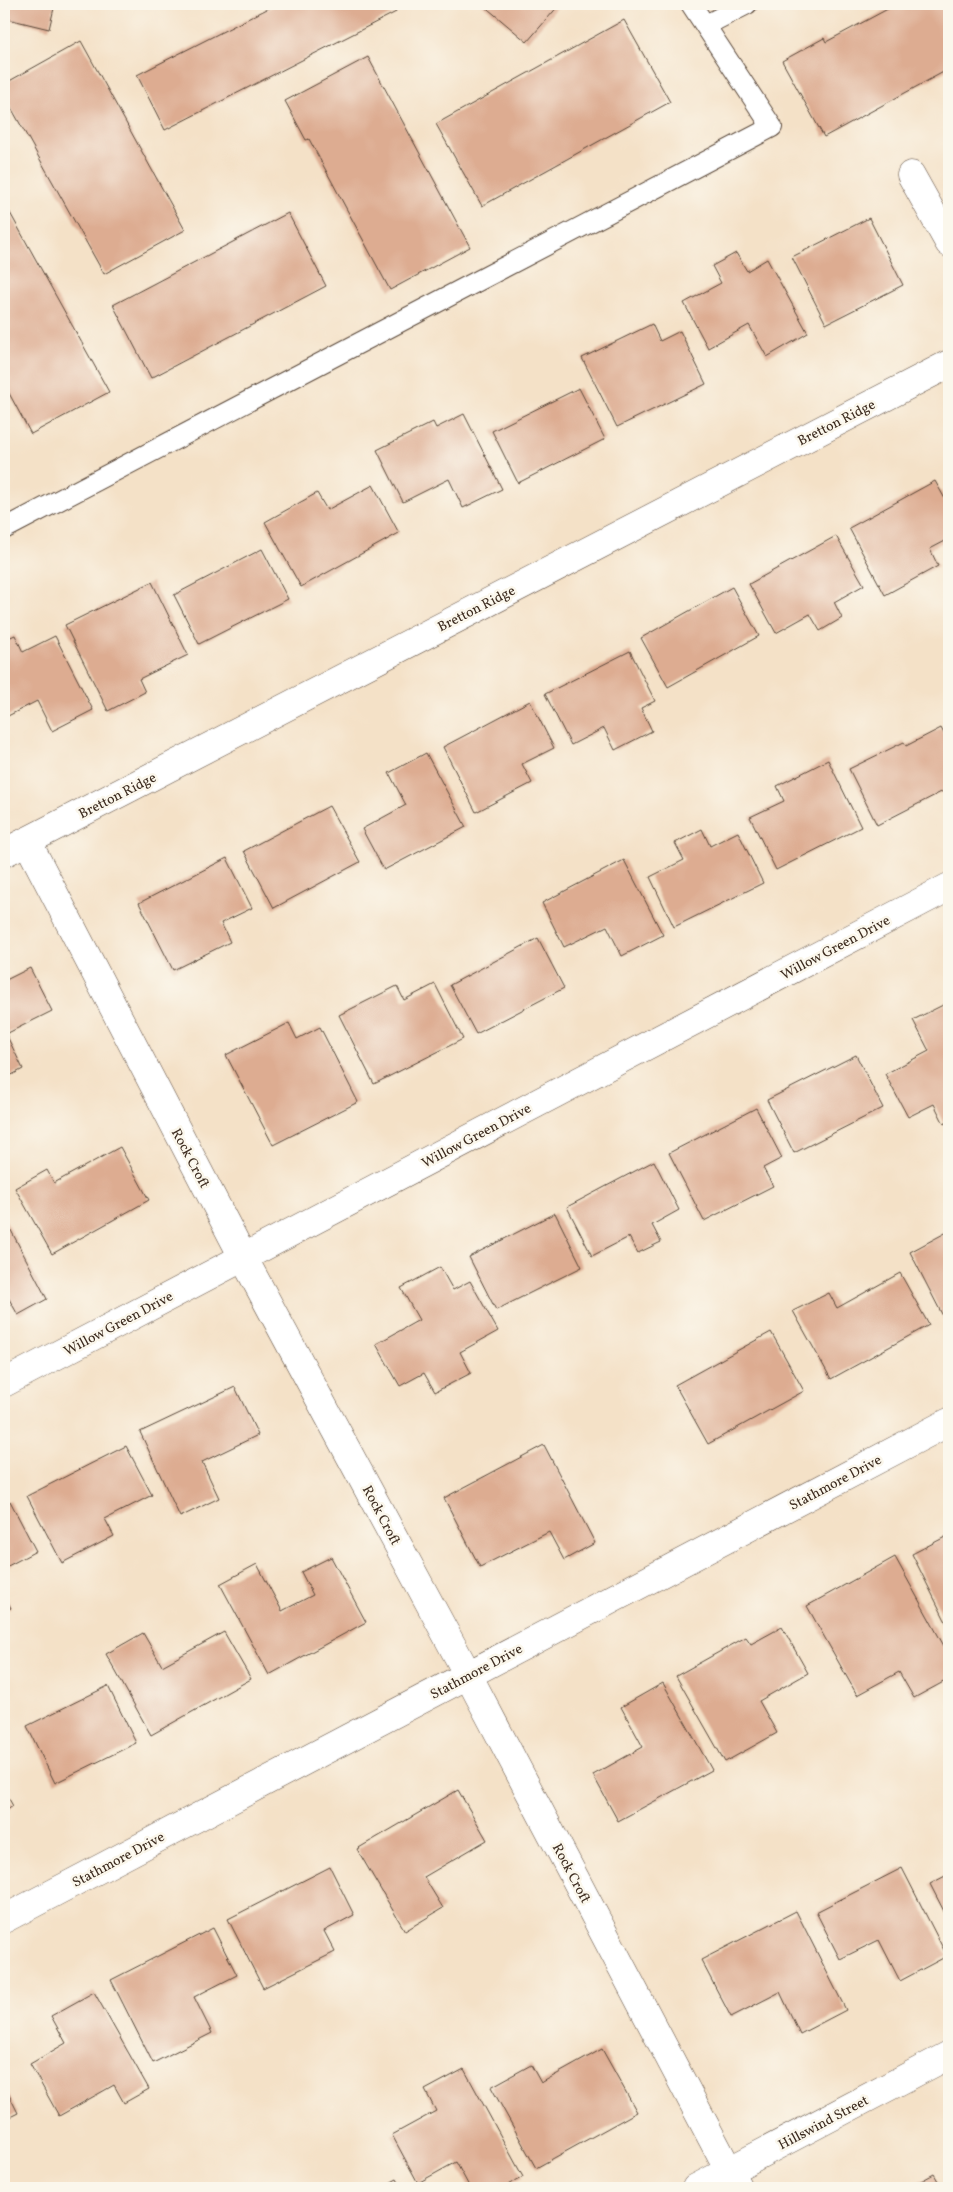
<svg xmlns="http://www.w3.org/2000/svg" width="953" height="2192" font-family="Vollkorn,serif">
<style>
.building{fill:#ddac91}
.lines{fill:none;stroke-linecap:round;stroke-linejoin:round}
.service-casing{stroke:#574537;stroke-width:22}
.minor-casing{stroke:#574537;stroke-width:29}
.service{stroke:#fff;stroke-width:20}
.minor{stroke:#fff;stroke-width:28}
.labels{text-anchor:middle;stroke-width:5;stroke-linejoin:round;paint-order:stroke}
.street-label{font-size:14px;fill:#3b2a1e;stroke:#fbf7ec}
</style>
<rect width="100%" height="100%" fill="#fbf7ec"/>
<filter id="ink" filterUnits="userSpaceOnUse"><feTurbulence type="fractalNoise" baseFrequency=".02" numOctaves="2"/><feDisplacementMap in="SourceGraphic" scale="10" xChannelSelector="R" yChannelSelector="G"/><feConvolveMatrix kernelMatrix="1 2 1 2 8 2 1 2 1" color-interpolation-filters="sRGB"/></filter>
<filter id="wash" filterUnits="userSpaceOnUse"><feTurbulence type="fractalNoise" baseFrequency=".0096" numOctaves="4" result="noise"/><feDisplacementMap in="SourceGraphic" scale="20" xChannelSelector="R" yChannelSelector="G"/><feGaussianBlur stdDeviation="1.12" result="paint"/><feColorMatrix in="noise" values="0 0 0 0 0 0 0 0 0 0 0 0 0 0 0 0 0 1.4 0 .05"/><feComposite in="paint" operator="in"/></filter>
<g filter="url(#wash)">
<rect width="100%" height="100%" fill="#f4e1c7"/>
<g id="blocks">
<!-- building -->
<g class="building">
<polygon points="4,4 55,4 49,29 4,18"/>
<polygon points="277,4 391,4 396,12 165,130 137,75"/>
<polygon points="482,4 560,4 527,42"/>
<polygon points="897,4 949,4 949,69 824,137 782,61 824,38 826,42"/>
<polygon points="624,20 670,102 482,206 436,124"/>
<polygon points="81,41 185,230 104,274 4,95 4,84"/>
<polygon points="368,57 470,247 390,290 309,139 306,140 285,101"/>
<polygon points="4,202 109,392 31,434 4,384"/>
<polygon points="288,213 326,286 151,378 113,305"/>
<polygon points="869,218 903,285 826,324 792,257"/>
<polygon points="736,253 747,271 767,259 808,333 767,357 749,325 708,348 684,303 721,283 712,266"/>
<polygon points="652,324 660,341 680,331 706,384 617,427 582,358"/>
<polygon points="579,388 605,439 518,483 492,431"/>
<polygon points="464,414 502,489 463,508 449,479 403,502 377,450 433,422 436,428"/>
<polygon points="935,481 949,506 949,539 930,549 938,566 885,595 849,528"/>
<polygon points="373,485 399,533 301,587 265,522 317,493 327,510"/>
<polygon points="836,536 864,585 834,602 842,618 820,631 810,614 776,633 749,584"/>
<polygon points="262,549 288,599 199,644 174,595"/>
<polygon points="152,582 188,655 139,679 145,692 108,711 65,625"/>
<polygon points="732,587 759,636 668,687 641,638"/>
<polygon points="15,635 23,652 55,636 93,710 52,731 37,701 4,718 4,640"/>
<polygon points="630,651 655,701 641,708 652,731 615,750 604,728 571,745 545,694"/>
<polygon points="530,701 554,748 522,764 532,783 476,812 443,747"/>
<polygon points="941,728 949,743 949,788 877,825 849,769 904,742 906,746"/>
<polygon points="426,753 466,827 384,870 362,829 406,805 389,773"/>
<polygon points="828,760 861,827 776,870 750,817 784,801 777,786"/>
<polygon points="329,806 360,862 274,908 244,851"/>
<polygon points="702,829 710,846 738,832 763,883 674,927 650,877 684,860 675,843"/>
<polygon points="227,858 252,908 221,923 230,942 173,970 139,903"/>
<polygon points="624,860 663,935 622,956 607,926 564,947 542,903"/>
<polygon points="538,938 564,988 476,1034 450,985"/>
<polygon points="30,968 52,1011 6,1034 23,1069 4,1079 4,981"/>
<polygon points="435,984 463,1039 374,1084 339,1015 397,986 404,1000"/>
<polygon points="949,1002 949,1121 944,1124 934,1104 908,1117 885,1074 929,1051 913,1020"/>
<polygon points="289,1023 297,1039 320,1027 358,1102 273,1145 226,1055"/>
<polygon points="856,1055 883,1108 794,1153 767,1100"/>
<polygon points="756,1108 782,1158 763,1168 773,1186 704,1221 669,1153"/>
<polygon points="120,1147 149,1200 52,1254 15,1188 47,1170 54,1183"/>
<polygon points="654,1161 679,1210 652,1225 661,1242 638,1253 629,1237 592,1256 567,1207"/>
<polygon points="555,1213 582,1267 496,1310 469,1257"/>
<polygon points="4,1217 47,1299 18,1315 4,1290"/>
<polygon points="949,1231 949,1318 945,1320 910,1252"/>
<polygon points="440,1267 453,1290 470,1281 498,1331 460,1352 471,1373 435,1392 424,1373 400,1386 376,1344 419,1320 401,1288"/>
<polygon points="900,1273 929,1325 831,1379 793,1311 829,1293 837,1308"/>
<polygon points="771,1332 804,1391 708,1444 675,1385"/>
<polygon points="235,1387 258,1435 202,1462 219,1498 180,1517 140,1432"/>
<polygon points="544,1445 595,1543 564,1560 549,1532 480,1567 444,1498"/>
<polygon points="126,1446 152,1495 105,1519 114,1536 62,1563 27,1496"/>
<polygon points="10,1501 36,1551 4,1568 4,1505"/>
<polygon points="949,1535 949,1628 912,1554"/>
<polygon points="331,1557 366,1622 269,1675 220,1584 257,1564 282,1611 313,1595 301,1572"/>
<polygon points="895,1557 949,1655 949,1679 914,1698 899,1672 857,1695 807,1606"/>
<polygon points="4,1595 11,1608 4,1611"/>
<polygon points="782,1627 808,1673 759,1701 777,1733 725,1762 676,1676 746,1637 751,1644"/>
<polygon points="224,1632 251,1679 151,1735 106,1654 143,1633 162,1666"/>
<polygon points="663,1683 712,1770 618,1821 593,1775 643,1747 621,1707"/>
<polygon points="108,1686 136,1743 55,1783 27,1726"/>
<polygon points="4,1790 13,1806 4,1812"/>
<polygon points="458,1790 487,1840 424,1877 443,1908 405,1931 357,1849"/>
<polygon points="330,1867 354,1915 324,1931 335,1952 263,1988 228,1919"/>
<polygon points="902,1868 947,1956 900,1981 879,1940 840,1959 816,1912"/>
<polygon points="949,1874 949,1921 930,1884"/>
<polygon points="796,1911 846,2010 800,2034 780,1992 731,2017 701,1960"/>
<polygon points="213,1928 237,1975 194,1997 212,2033 153,2063 111,1980"/>
<polygon points="94,1992 149,2089 124,2103 114,2085 59,2116 30,2064 66,2043 51,2016"/>
<polygon points="602,2049 637,2112 536,2168 491,2087 531,2065 541,2083"/>
<polygon points="464,2069 523,2177 503,2188 470,2188 456,2162 418,2183 392,2135 436,2111 425,2090"/>
<polygon points="4,2085 18,2113 4,2120"/>
<polygon points="934,2174 942,2188 908,2188"/>
<polygon points="397,2179 402,2188 380,2188"/>
</g>
</g>
</g>
<g filter="url(#ink)">
<use href="#blocks" fill-opacity="0" stroke="#574537" stroke-width="1"/>
<g class="lines">
<defs>
<g id="service">
<polyline points="706,25 747,4"/>
<polyline points="4,529 772,127 691,4"/>
</g>
<g id="minor">
<polyline points="911,175 949,243"/>
<polyline points="27,841 243,1257 468,1675 738,2188"/>
<polyline points="4,853 949,364"/>
<polyline points="4,1383 949,887"/>
<polyline points="4,1919 949,1422"/>
<polyline points="696,2188 949,2055"/>
</g>
</defs>
<!-- service casing -->
<use href="#service" class="service-casing"/>
<!-- minor casing -->
<use href="#minor" class="minor-casing"/>
<!-- service -->
<use href="#service" class="service"/>
<!-- minor -->
<use href="#minor" class="minor"/>
</g>
</g>
<g class="labels">
<!-- street labels -->
<g class="street-label">
<text transform="translate(836 422) rotate(-27)" y="5">Bretton Ridge</text>
<text transform="translate(476 608) rotate(-27)" y="5">Bretton Ridge</text>
<text transform="translate(117 795) rotate(-27)" y="5">Bretton Ridge</text>
<text transform="translate(835 947) rotate(-28)" y="5">Willow Green Drive</text>
<text transform="translate(476 1135) rotate(-28)" y="5">Willow Green Drive</text>
<text transform="translate(191 1158) rotate(62)" y="5">Rock Croft</text>
<text transform="translate(118 1323) rotate(-28)" y="5">Willow Green Drive</text>
<text transform="translate(835 1482) rotate(-28)" y="5">Stathmore Drive</text>
<text transform="translate(382 1515) rotate(62)" y="5">Rock Croft</text>
<text transform="translate(476 1671) rotate(-28)" y="5">Stathmore Drive</text>
<text transform="translate(118 1859) rotate(-28)" y="5">Stathmore Drive</text>
<text transform="translate(572 1873) rotate(62)" y="5">Rock Croft</text>
<text transform="translate(823 2122) rotate(-28)" y="5">Hillswind Street</text>
</g>
</g>
<!-- margin -->
<rect width="953" height="2192" fill="none" stroke="#fbf7ec" stroke-width="20"/>
</svg>
